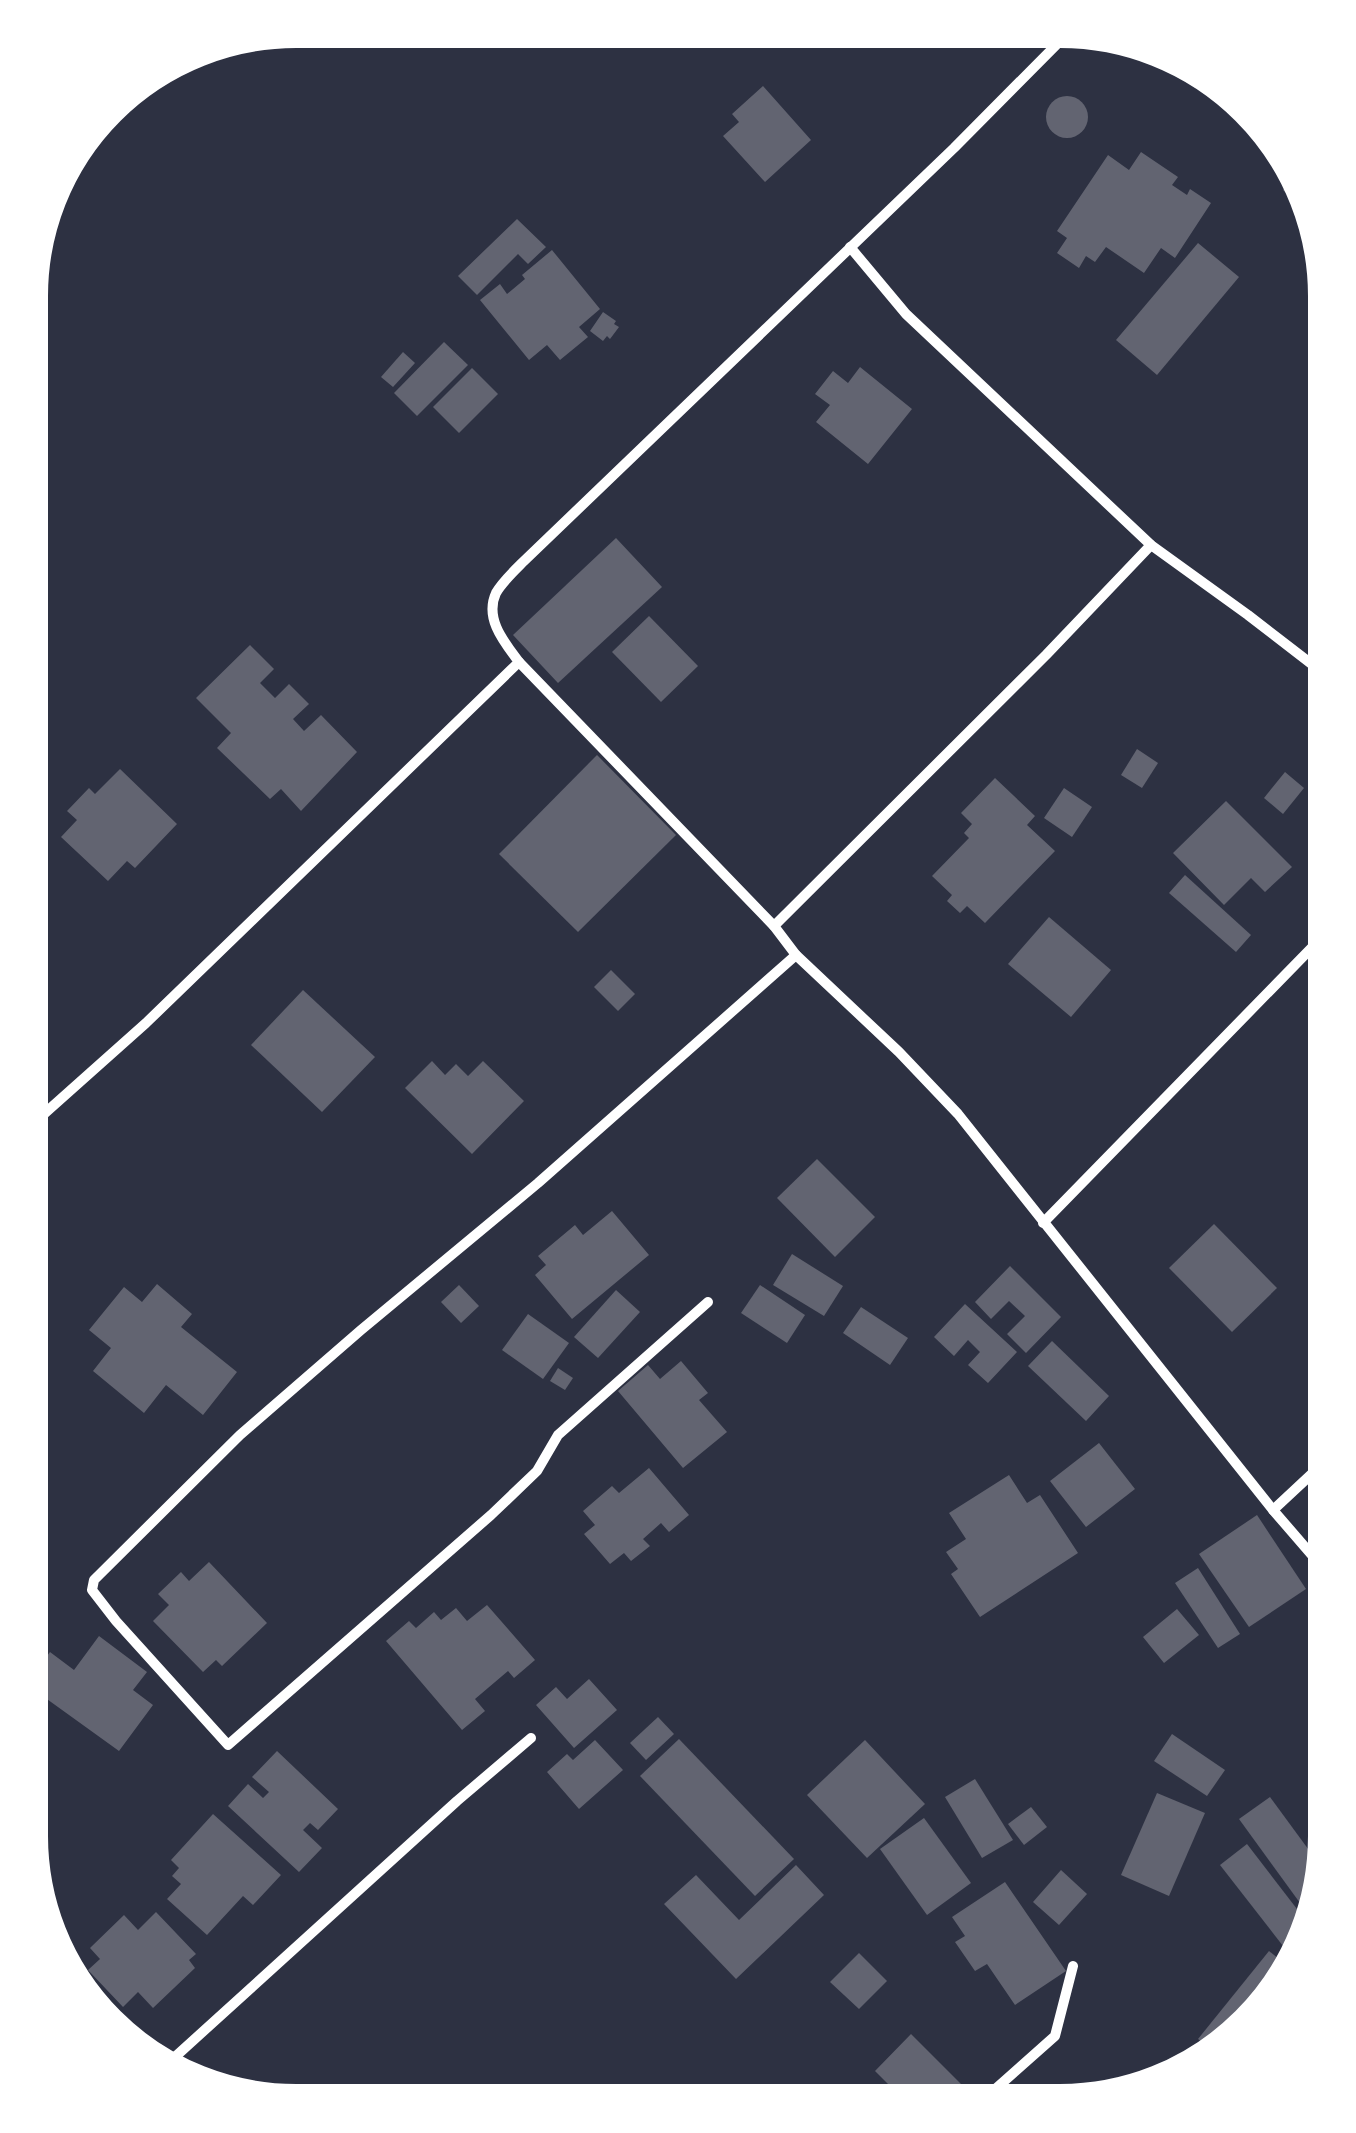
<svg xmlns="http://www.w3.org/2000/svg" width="1356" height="2133" font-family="'Noto Serif',serif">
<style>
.building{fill:#626471}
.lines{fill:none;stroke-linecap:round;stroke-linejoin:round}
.minor{stroke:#fff;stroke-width:10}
.rim{fill:none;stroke:#fff;stroke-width:12}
</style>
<rect width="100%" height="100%" fill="#2d3142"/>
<!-- building -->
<g class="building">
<polygon points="763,86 811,140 765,182 723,136 739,122 732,114"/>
<circle cx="1067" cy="117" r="21"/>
<polygon points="1141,152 1178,177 1172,185 1187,195 1190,189 1211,203 1175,258 1161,248 1144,273 1106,247 1095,262 1086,256 1079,268 1057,253 1067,238 1057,231 1108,155 1129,170"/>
<polygon points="1296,174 1310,192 1312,204 1307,211 1283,190"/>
<polygon points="517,219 546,247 528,264 518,254 477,295 458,276"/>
<polygon points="1198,243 1239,277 1157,375 1116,340"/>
<polygon points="552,250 600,309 579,327 588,337 560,360 547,345 529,360 480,300 500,284 507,294 525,279 522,275"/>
<polygon points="603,312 616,321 614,324 619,327 610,339 607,336 603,341 590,331"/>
<polygon points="444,342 468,365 417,416 394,393"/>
<polygon points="403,352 415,363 393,387 381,377"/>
<polygon points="860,367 912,409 868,464 816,422 830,405 815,394 833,371 848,383"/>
<polygon points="472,368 498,394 459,433 433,407"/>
<polygon points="616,538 662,587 558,683 513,635"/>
<polygon points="649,616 698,666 661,702 612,652"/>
<polygon points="250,645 274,669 260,683 275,698 289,684 309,704 293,719 304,731 321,715 357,752 301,811 281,789 270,799 217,748 231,733 196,698"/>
<polygon points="1137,749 1158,763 1142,788 1121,775"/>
<polygon points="597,755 676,835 578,932 499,854"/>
<polygon points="120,769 177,824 135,868 127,861 108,881 61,837 77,820 67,811 89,788 95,794"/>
<polygon points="1285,772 1304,788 1283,814 1264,798"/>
<polygon points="995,778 1035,816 1027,825 1055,851 985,923 967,906 960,913 947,901 952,895 932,876 969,838 964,833 972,824 961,813"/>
<polygon points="1064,788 1092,807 1072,837 1044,818"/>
<polygon points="1226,801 1292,867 1265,892 1251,878 1224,905 1173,853"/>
<polygon points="1185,875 1251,935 1236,952 1169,893"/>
<polygon points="1049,917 1111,970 1071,1017 1008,964"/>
<polygon points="611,970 635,994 618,1011 594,987"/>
<polygon points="303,990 375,1057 322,1112 251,1045"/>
<polygon points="432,1061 445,1075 456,1064 468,1076 483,1061 524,1101 472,1154 405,1088"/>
<polygon points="817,1159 875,1217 835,1257 777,1198"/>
<polygon points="612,1211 649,1255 572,1319 535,1275 546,1265 538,1256 575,1225 583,1235"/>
<polygon points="1214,1224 1277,1288 1232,1332 1169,1268"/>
<polygon points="792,1254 843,1286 824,1316 773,1285"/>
<polygon points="1010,1266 1061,1317 1026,1353 1007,1334 1025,1316 1009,1301 991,1319 975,1302"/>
<polygon points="157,1284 192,1314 181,1327 237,1372 203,1415 166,1385 144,1413 93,1371 111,1348 89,1330 124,1287 142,1302"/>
<polygon points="459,1285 479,1306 461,1323 441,1302"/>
<polygon points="760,1285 805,1315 787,1343 741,1313"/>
<polygon points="616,1290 640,1312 598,1358 574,1337"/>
<polygon points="965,1304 1017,1352 988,1383 968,1365 980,1352 968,1340 954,1356 934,1337"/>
<polygon points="861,1307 908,1338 890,1365 843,1333"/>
<polygon points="528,1314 569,1343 543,1379 502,1350"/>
<polygon points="1052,1341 1109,1396 1086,1421 1028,1366"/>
<polygon points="681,1361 708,1393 699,1400 727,1432 683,1468 618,1391 648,1365 660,1379"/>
<polygon points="558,1368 573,1378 565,1390 550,1381"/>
<polygon points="1099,1443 1135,1489 1086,1527 1050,1481"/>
<polygon points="649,1468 689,1515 669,1532 661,1523 643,1539 650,1546 631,1561 624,1553 610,1564 584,1534 595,1525 583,1511 612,1486 619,1493"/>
<polygon points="1009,1475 1027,1503 1040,1495 1078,1553 980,1617 951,1574 958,1569 946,1552 966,1539 949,1513"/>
<polygon points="1257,1515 1306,1589 1249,1627 1199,1554"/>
<polygon points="209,1562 267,1623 222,1666 216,1660 203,1672 153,1621 169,1605 158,1594 181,1572 189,1581"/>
<polygon points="1198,1568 1240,1634 1218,1648 1175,1583"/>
<polygon points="487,1605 535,1660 514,1678 508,1671 475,1699 485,1711 462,1730 386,1641 409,1621 416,1628 434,1612 441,1620 456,1608 467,1621"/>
<polygon points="1177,1609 1199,1635 1164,1663 1143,1637"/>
<polygon points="99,1636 147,1672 133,1690 153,1705 119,1751 26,1684 50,1652 74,1670"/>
<polygon points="589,1679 617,1710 574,1748 536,1705 556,1687 567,1699"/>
<polygon points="658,1717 674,1734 646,1760 630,1743"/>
<polygon points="1172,1734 1225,1770 1207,1796 1154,1761"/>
<polygon points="679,1739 794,1859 755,1896 640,1776"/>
<polygon points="595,1740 623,1770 579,1809 547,1772 567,1754 573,1760"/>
<polygon points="865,1740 925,1804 867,1858 807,1795"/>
<polygon points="277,1751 338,1809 318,1830 310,1823 303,1830 322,1848 299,1872 228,1806 248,1784 263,1798 269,1792 252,1777"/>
<polygon points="975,1779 1013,1840 982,1858 945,1797"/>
<polygon points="1157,1793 1205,1813 1169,1896 1121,1875"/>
<polygon points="1270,1797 1325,1872 1311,1911 1308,1914 1239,1819"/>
<polygon points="1031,1807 1047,1827 1024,1845 1008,1824"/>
<polygon points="213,1814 281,1875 253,1905 243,1896 207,1935 167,1899 181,1884 172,1876 179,1868 171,1860"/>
<polygon points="924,1818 971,1883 927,1915 880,1849"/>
<polygon points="1247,1844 1307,1922 1298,1949 1290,1955 1220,1865"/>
<polygon points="796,1865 824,1895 736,1979 664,1904 696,1875 739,1920"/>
<polygon points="1061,1870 1087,1894 1059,1925 1033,1902"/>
<polygon points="1005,1882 1066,1971 1015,2005 987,1964 975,1971 955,1942 965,1936 952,1917"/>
<polygon points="156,1912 196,1954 189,1960 195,1968 153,2008 138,1992 123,2007 88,1970 100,1959 90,1948 124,1915 138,1930"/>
<polygon points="1269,1951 1290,1968 1251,2016 1211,2049 1198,2039"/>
<polygon points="859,1953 887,1981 859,2009 830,1982"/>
<polygon points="911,2034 967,2090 950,2108 942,2108 937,2102 932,2108 912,2108 875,2071"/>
</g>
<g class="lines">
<!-- minor -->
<g class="minor">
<polyline points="850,247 906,314 1151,545 1248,615 1331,679"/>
<polyline points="519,662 774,926 796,955 899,1052 958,1114 1273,1510 1330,1576"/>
<polyline points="774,926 1046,655 1151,545"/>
<path d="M26,1130L146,1023L519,662C505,643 484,619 496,593C502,582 515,570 524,561L954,148L1074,27"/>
<polyline points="1043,1223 1331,928"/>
<polyline points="708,1302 558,1435 537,1471 491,1515 228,1745 116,1621 92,1590 94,1580 240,1435 361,1330 538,1183 796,955"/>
<polyline points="1273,1510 1331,1456"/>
<polyline points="165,2066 457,1801 531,1738"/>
<polyline points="974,2108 1055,2036 1073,1966"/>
</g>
</g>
<!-- crop -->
<path d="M0 0H1356V2133H0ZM296 42H1060A254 254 0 0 1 1314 296V1836A254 254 0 0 1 1060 2090H296A254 254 0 0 1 42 1836V296A254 254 0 0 1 296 42Z" fill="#fff" fill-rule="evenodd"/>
<path class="rim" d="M296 42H1060A254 254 0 0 1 1314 296V1836A254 254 0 0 1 1060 2090H296A254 254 0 0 1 42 1836V296A254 254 0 0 1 296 42Z"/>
</svg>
